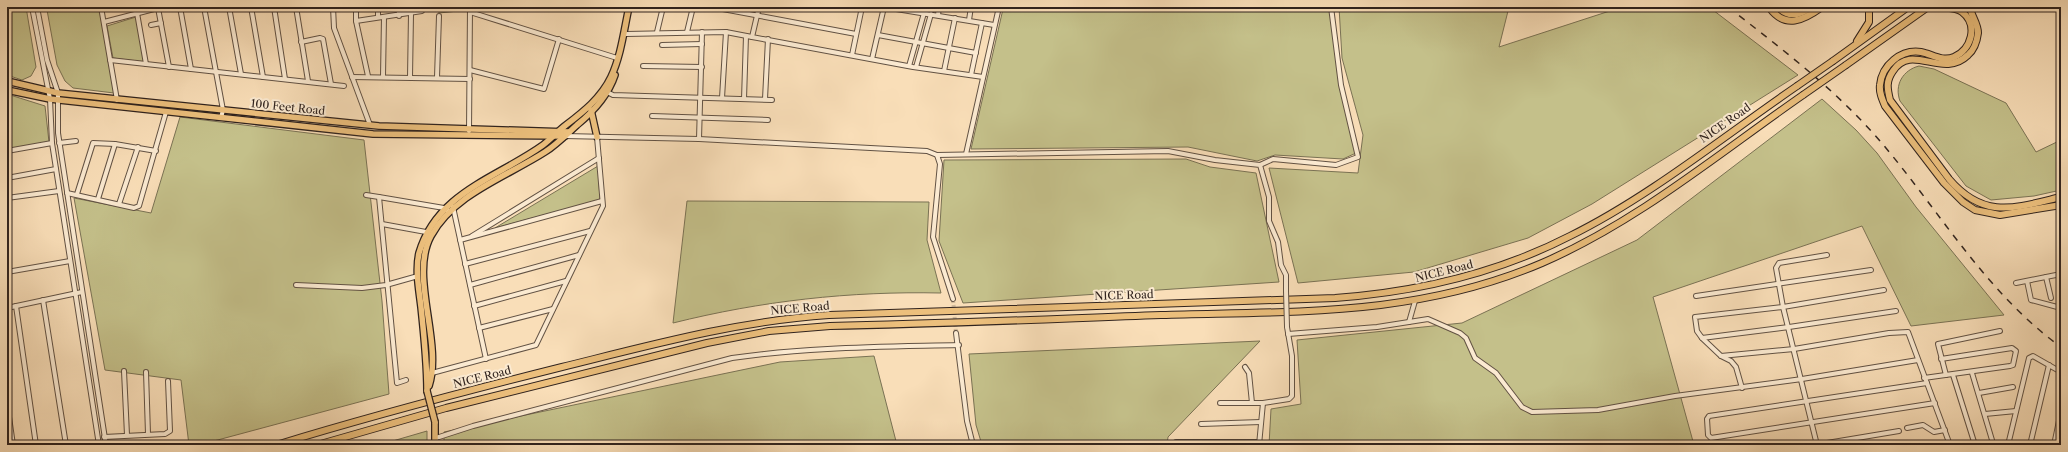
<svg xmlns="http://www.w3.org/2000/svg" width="2068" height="452" font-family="'Libre Caslon Text',serif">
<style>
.green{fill:#c4c08a;stroke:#7a7254}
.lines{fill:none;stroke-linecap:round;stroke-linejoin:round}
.minor-tunnel{stroke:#d1b999;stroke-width:4;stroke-dasharray:4 2;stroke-linecap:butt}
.minor-casing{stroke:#625244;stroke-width:6}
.major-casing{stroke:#30231e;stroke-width:8}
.highway-casing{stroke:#30231e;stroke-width:8}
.minor{stroke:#fbead1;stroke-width:4}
.major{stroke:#ecbf7c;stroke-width:5.5}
.highway{stroke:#ecbf7c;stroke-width:6}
.rail{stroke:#30231e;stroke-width:1.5;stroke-dasharray:7 7;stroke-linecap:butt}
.minor-bridge-casing{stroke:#625244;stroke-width:6;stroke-linecap:butt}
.major-bridge-casing{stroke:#30231e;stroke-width:8;stroke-linecap:butt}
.highway-bridge-casing{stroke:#30231e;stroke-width:8;stroke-linecap:butt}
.minor-bridge{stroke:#fbead1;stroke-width:4}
.major-bridge{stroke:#ecbf7c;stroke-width:5.5}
.highway-bridge{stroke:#ecbf7c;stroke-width:6}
.labels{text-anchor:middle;stroke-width:4;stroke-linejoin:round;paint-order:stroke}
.street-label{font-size:11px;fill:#30231e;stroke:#fbead1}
</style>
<rect width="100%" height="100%" fill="#f9deb8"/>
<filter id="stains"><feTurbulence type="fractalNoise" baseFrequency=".005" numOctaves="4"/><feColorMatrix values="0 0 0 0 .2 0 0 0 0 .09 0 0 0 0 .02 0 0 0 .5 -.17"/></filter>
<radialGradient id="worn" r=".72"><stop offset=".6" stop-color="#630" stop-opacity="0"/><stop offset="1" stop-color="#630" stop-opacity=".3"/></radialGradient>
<!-- green -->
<g class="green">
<polygon points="7,7 26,7 36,67 31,76 22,80 7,75"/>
<polygon points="65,7 99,7 114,93 73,88 65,81 57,65 47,10"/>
<polygon points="438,7 468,7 468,10 439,13"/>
<polygon points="1005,7 1331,7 1338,78 1356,153 1343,159 1275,155 1257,161 1188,147 971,149 1003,9"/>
<polygon points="1339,7 1509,7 1499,47 1622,7 1709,7 1798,75 1592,204 1528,238 1414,272 1298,283 1269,168 1358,173 1363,135 1342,58"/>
<polygon points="136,17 144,62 113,58 107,26"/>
<path d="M1919,66L1934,69L2006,103L2036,152L2061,140V190L2034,196L1991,200L1966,186L1900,101C1894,85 1903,70 1919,66Z"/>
<polygon points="7,94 45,106 49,142 7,149"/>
<polygon points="1822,99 1856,130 1877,153 1916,207 2004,315 1911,326 1862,226 1653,297 1694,445 1269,445 1271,409 1301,404 1297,340 1462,323 1637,240"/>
<polygon points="180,117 364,140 382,301 389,394 199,445 189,445 181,380 105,370 74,198 151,213"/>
<polygon points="1186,159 1210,167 1256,173 1279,282 963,303 939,241 944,160"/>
<polygon points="598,166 600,200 495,228"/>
<path d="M687,201L929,202L927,240L941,293C850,291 761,301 673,323Z"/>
<polygon points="1260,341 1168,437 1167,445 982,445 976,425 969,354"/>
<polygon points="874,356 897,445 444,445 444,432 780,362"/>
<polygon points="427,431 427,445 379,445"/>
</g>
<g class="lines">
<!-- minor-tunnel -->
<polyline class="minor-tunnel" points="953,299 956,333"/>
<defs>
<g id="minor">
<polyline points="32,7 50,99 52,143 99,445"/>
<polyline points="37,7 47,60 58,93 58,133 106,445"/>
<polyline points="101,7 117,100"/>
<polyline points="180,7 191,69"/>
<polyline points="204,7 223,110 221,118"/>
<polyline points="229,7 241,74"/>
<polyline points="251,7 263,77"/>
<polyline points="274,7 285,79"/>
<polyline points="296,7 308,81"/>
<polyline points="333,7 334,28 370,125"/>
<polyline points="356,7 356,21 368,76"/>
<polyline points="378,7 378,17"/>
<polyline points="399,7 399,16"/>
<polyline points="712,7 856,34"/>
<polyline points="759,7 752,37 913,67 983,77"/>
<polyline points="884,7 994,25"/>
<polyline points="35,8 43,7"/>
<polyline points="470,12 617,58"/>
<polyline points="137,13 146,64"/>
<polyline points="938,15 939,7"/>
<polyline points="969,20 971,7"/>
<polyline points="356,21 422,11 422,7"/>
<polyline points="104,22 158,8 169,67"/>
<polyline points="151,25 161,23"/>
<polyline points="657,32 663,7"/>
<polyline points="687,32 693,7"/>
<polyline points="626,34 726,32 752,37"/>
<polyline points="878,35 976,53"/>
<polyline points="301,42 320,38 323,39 331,84"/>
<polyline points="662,45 702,44"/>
<polyline points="852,55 862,7"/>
<polyline points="872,59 884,7"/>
<polyline points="110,60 344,86"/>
<polyline points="643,66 702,67"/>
<polyline points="909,66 924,13"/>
<polyline points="916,67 931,14"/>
<polyline points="470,70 544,89 559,39"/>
<polyline points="944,71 955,18"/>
<polyline points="971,75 982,23"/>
<polyline points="383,76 384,17"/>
<polyline points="352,77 470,79"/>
<polyline points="410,77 411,14"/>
<polyline points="437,77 439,16"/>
<polyline points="607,92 613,95 772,100"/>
<polyline points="722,98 726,32"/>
<polyline points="744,99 746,36"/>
<polyline points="765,99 768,39"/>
<polyline points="652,116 768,120"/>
<polyline points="469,131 470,7"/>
<polyline points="565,136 699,139 927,151 937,155 940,164 933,237 953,299"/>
<polyline points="699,139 702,32"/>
<polyline points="59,143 76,141"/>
<polyline points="7,151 52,143"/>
<polyline points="966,154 999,7"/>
<polyline points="937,155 1168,151 1215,160 1260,165 1269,197 1269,221 1278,242 1281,265 1286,275 1286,291"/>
<polyline points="1260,165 1273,159 1336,165 1358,157 1341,85 1331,7"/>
<polyline points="7,178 56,169"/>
<polyline points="67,193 134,208 139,206 166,112"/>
<polyline points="77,194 93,143 115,144 156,151"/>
<polyline points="366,195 379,197"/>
<polyline points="7,198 59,191"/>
<polyline points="98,199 115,144"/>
<polyline points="119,204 138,147"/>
<polyline points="453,207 486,359"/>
<polyline points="382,224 426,232"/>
<polyline points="472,236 599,158"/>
<polyline points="460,240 602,201"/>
<polyline points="465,264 590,231"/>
<polyline points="7,272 70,261"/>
<polyline points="2046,277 2051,298"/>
<polyline points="2027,281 2031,300 2061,308"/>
<polyline points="2016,283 2061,274"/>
<polyline points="296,285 362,288 386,285 418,276"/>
<polyline points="470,285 579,255"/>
<polyline points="1884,290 1783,307 1695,317 1697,331 1702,338 1789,327 1896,311"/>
<polyline points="1696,296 1871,270"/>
<polyline points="43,300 66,445"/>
<polyline points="16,306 36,445"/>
<polyline points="474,306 566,281"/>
<polyline points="7,308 82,292"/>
<polyline points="1409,322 1415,301"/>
<polyline points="479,328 553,309"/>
<polyline points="956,333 967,421 973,445"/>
<polyline points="1288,334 1377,327 1428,319 1460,333 1466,338 1475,358 1496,373 1522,407 1532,412 1598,410 1675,396 1802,379 1918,360"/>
<polyline points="1702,338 1721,356 1731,361 1736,367 1742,388"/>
<polyline points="1721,356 1794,349 1889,333 1908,332 1950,445"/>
<polyline points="1245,367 1249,373 1252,403 1263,403 1259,445"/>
<polyline points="124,371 127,435"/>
<polyline points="146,372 148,434"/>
<polyline points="432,373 536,345 603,206 597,137"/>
<polyline points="1972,373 1992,440"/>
<polyline points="1946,375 1938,344 2000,331"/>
<polyline points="1953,375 1975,445"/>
<polyline points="1924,378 2010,366 2013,365 2016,351 2012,348 1941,359"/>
<polyline points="406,380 397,383 379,197 444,208 447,210"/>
<polyline points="1927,383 1709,416 1707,419 1708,435 1711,438 1935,403"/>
<polyline points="1979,393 2013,387"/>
<polyline points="7,403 13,445"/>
<polyline points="1220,403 1252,403"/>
<polyline points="1263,403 1289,399 1292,396 1292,356 1287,327"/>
<polyline points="1985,414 2016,411"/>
<polyline points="1201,424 1261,422"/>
<polyline points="1907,428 1923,425 1934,432 1945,430"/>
<polyline points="104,437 165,434 170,431 168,381"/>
<path d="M436,438L473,426L732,358C807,347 883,347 959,345"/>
<polyline points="1176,442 1259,442"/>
<polyline points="1815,445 1899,431"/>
<polyline points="1817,445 1783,307 1776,268 1779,263 1827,255"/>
<polyline points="2008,445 2029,358 2033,356 2061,372"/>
<polyline points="2030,445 2049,365"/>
<polyline points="2054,445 2061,411"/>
</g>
<g id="major">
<polyline points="7,81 58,93 379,126 569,132"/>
<polyline points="7,90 50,99 373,134 565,136"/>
<polyline points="591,110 597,137"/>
<path d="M429,386C443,342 409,276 431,236C454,194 506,177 545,152C556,145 567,134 577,125C593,112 608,96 615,75"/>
<path d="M427,391C427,363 424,335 421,307C419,290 415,270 419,253C437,192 497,178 543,145C551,139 558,131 566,125C583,112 601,98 611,77C621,56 624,30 629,7"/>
<polyline points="435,422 435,445"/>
</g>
<g id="highway">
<path d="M1769,7C1785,30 1804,20 1822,7"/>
<path d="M1778,7C1788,18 1800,15 1811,7"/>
<path d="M1942,7C1949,8 1957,8 1962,12C1979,25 1971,50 1954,57C1942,62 1932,54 1921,52C1901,49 1882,65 1880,85C1879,92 1882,99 1885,106L1944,183L1963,202L1975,210L2000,215L2061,205"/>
<path d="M1970,7C1971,16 1978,23 1978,33C1977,41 1974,50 1968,55C1942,80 1912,42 1893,71C1886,81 1887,88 1890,100L1949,179C1984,220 2015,208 2061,197"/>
<polyline points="1857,41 1869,22 1869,7"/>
<polyline points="1833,61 1908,7"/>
<polyline points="1846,65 1928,7"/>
<path d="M276,445C371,416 466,391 562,367C651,345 738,321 829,315L1335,298C1417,292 1496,274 1570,236C1649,197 1724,136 1797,86"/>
<path d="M317,445L446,408L707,343L769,331L830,326C940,324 1050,319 1161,315C1294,311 1416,317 1542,263C1637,222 1718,154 1803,95"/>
</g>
</defs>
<!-- minor casing -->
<use href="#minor" class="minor-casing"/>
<!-- major casing -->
<use href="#major" class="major-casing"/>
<!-- highway casing -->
<use href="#highway" class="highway-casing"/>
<!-- minor -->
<use href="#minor" class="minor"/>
<!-- major -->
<use href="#major" class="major"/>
<!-- highway -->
<use href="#highway" class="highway"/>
<!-- rail -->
<path class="rail" d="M1728,7C1782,49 1835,89 1880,141C1939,210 1986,293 2061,347"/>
<defs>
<polyline id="minor-bridge" points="1286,291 1287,327"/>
<polyline id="major-bridge" points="427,391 435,422"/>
<g id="highway-bridge">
<polyline points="1797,86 1833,61"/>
<polyline points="1803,95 1846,65"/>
</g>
</defs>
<!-- minor-bridge casing -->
<use href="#minor-bridge" class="minor-bridge-casing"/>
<!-- major-bridge casing -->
<use href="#major-bridge" class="major-bridge-casing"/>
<!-- highway-bridge casing -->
<use href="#highway-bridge" class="highway-bridge-casing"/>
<!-- minor-bridge -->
<use href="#minor-bridge" class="minor-bridge"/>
<!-- major-bridge -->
<use href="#major-bridge" class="major-bridge"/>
<!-- highway-bridge -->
<use href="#highway-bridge" class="highway-bridge"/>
</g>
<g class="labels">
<!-- street labels -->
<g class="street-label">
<text transform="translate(288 107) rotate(6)" y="4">100 Feet Road</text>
<text transform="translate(1725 123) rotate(-35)" y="4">NICE Road</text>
<text transform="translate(1444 271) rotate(-14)" y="4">NICE Road</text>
<text transform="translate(1124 295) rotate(-2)" y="4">NICE Road</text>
<text transform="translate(800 308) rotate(-5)" y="4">NICE Road</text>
<text transform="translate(482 377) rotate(-14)" y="4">NICE Road</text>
</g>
</g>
<!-- margin -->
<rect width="2068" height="452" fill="none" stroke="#f9deb8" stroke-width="24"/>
<rect x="8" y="8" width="2052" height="436" fill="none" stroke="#30231e" stroke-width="2"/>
<rect x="12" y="12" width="2044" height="428" fill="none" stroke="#30231e"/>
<rect width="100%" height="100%" filter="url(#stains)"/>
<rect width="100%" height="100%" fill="url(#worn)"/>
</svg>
